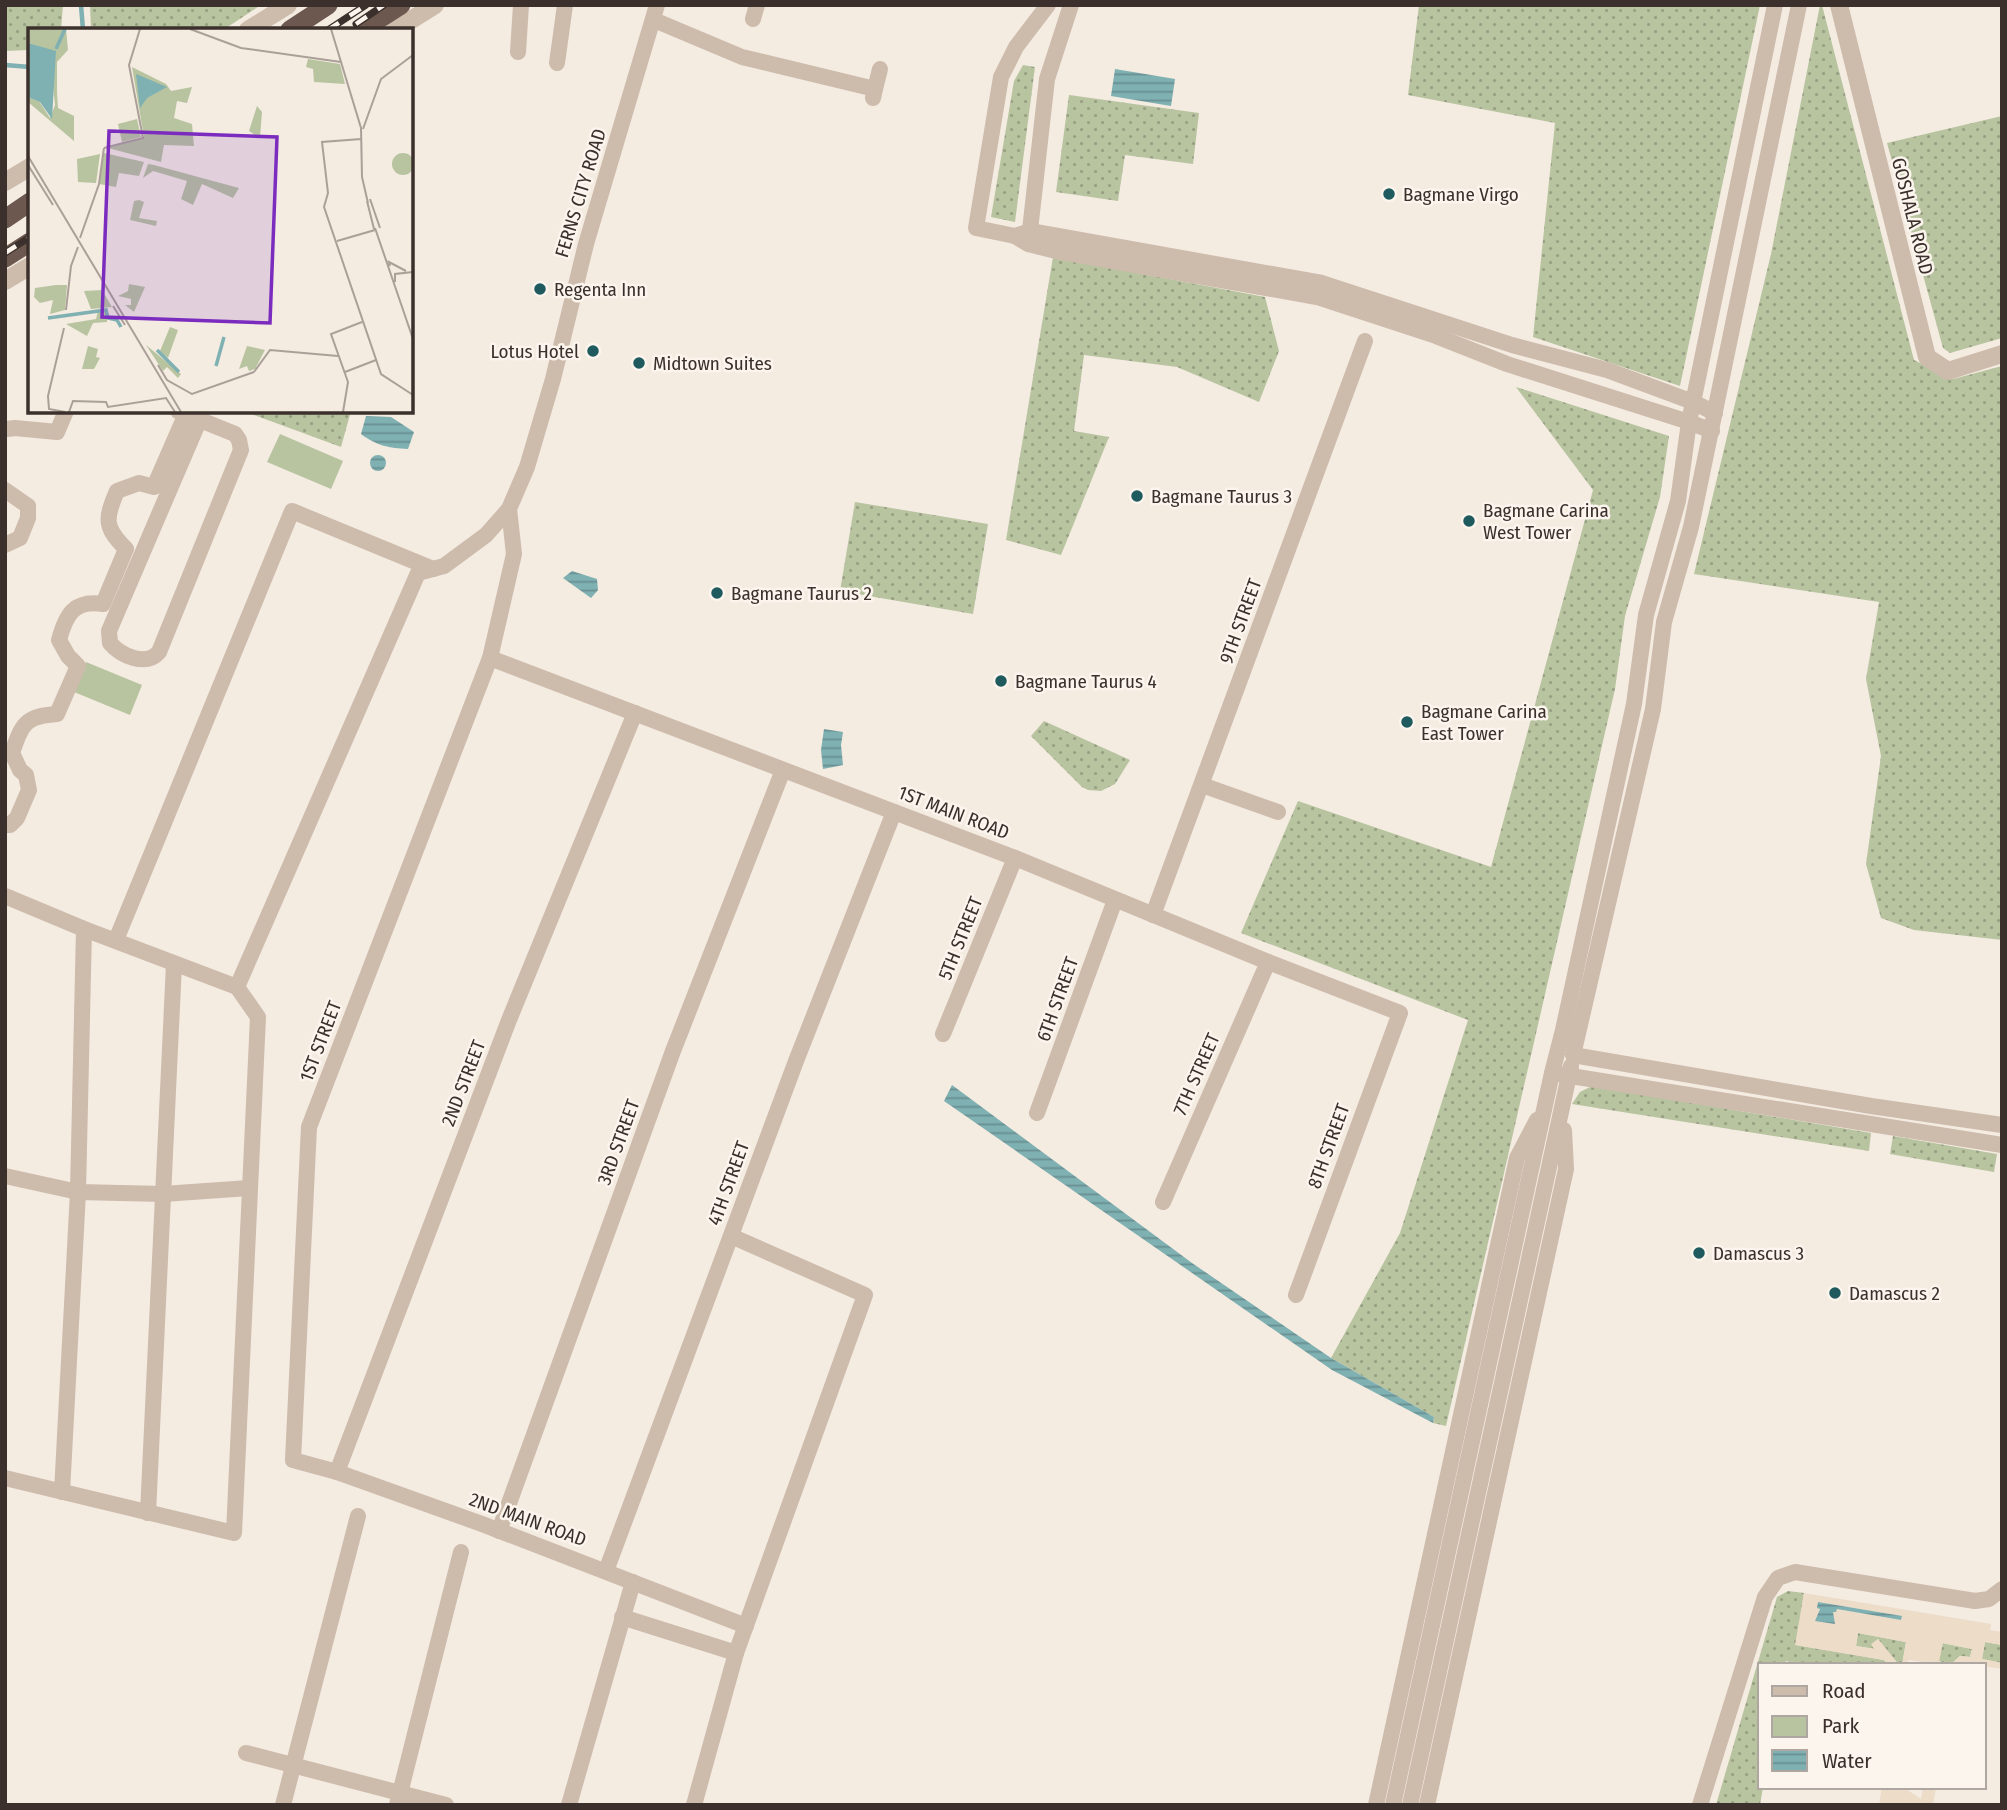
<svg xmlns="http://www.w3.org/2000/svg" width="2007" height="1810" font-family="'Fira Sans Condensed',sans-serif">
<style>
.green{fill:url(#green-dots)}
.pitch{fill:#b8c4a0}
.plaza{fill:#ecdcc8;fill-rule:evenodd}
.water{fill:url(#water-rules)}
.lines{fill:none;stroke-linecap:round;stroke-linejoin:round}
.stream{stroke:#7fb0b2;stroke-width:4.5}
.minor{stroke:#cdbbac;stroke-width:16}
.tertiary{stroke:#cdbbac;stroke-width:18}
.trunk{stroke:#6c584f;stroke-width:19}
.rail-casing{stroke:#3b302b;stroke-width:7}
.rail{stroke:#fbf5ee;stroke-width:4.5;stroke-dasharray:13;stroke-linecap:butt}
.poi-dot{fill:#1f5a5e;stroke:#fbf5ee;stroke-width:2.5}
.labels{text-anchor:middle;stroke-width:5;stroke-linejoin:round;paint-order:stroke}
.street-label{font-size:19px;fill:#3b302b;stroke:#fbf5ee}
.poi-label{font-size:19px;fill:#3b302b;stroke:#fbf5ee;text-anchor:start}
.inset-river{fill:none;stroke:#7fb0b2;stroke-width:3.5}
.inset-road{fill:none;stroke:#aaa098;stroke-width:2}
.view{fill:#7b2cbf;fill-opacity:0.15;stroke:#7b2cbf;stroke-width:3.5}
.inset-edge{fill:none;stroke:#3b302b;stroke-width:3.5}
</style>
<defs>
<pattern id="green-dots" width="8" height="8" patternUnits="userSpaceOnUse" patternTransform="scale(1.75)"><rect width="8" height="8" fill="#b8c4a0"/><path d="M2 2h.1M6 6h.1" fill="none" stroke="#97a083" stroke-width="1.8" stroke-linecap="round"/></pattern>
<pattern id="water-rules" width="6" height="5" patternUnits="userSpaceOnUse" patternTransform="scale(1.75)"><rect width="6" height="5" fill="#7fb0b2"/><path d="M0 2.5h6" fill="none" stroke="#699091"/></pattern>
</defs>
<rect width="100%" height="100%" fill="#f4ebe1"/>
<!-- green -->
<g class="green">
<polygon points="5,5 63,5 61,30 30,30 30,50 5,51"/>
<polygon points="90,5 261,5 223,30 91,30"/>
<polygon points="1419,5 1760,5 1680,386 1533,337 1555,123 1408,95"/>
<polygon points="1820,5 1822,5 1914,360 1953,379 2002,366 2002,940 1914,930 1881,918 1866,864 1881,756 1866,679 1879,602 1694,574 1771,254"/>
<polygon points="1023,65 1035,67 1015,222 991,217 1014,81"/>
<polygon points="1069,95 1199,113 1193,164 1125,155 1118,201 1056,192"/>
<polygon points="2002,116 2002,338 1950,353 1943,348 1887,143"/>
<polygon points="1053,257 1265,297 1279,351 1259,402 1177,367 1084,355 1074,431 1109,437 1061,555 1006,540"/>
<polygon points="1516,387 1669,436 1660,497 1625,616 1615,689 1446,1426 1433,1423 1434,1417 1331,1358 1400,1233 1468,1020 1241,933 1298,801 1491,867 1593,490"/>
<polygon points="243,411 351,411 341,447"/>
<polygon points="855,502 988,524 973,614 840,591"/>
<polygon points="1044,721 1130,760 1115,784 1101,791 1088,790 1082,787 1031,736"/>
<polygon points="1592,1086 1871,1133 1869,1151 1572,1104 1580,1092"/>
<polygon points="1893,1136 1997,1154 1994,1172 1890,1154"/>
<polygon points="1788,1591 1804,1593 1796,1645 1884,1660 1889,1665 1805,1665 1786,1661 1785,1665 1760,1665 1760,1787 1763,1787 1760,1805 1716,1805 1777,1597"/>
<polygon points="1858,1633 1906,1642 1902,1665 1899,1665 1878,1639 1876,1649 1856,1646"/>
<polygon points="1985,1642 2002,1645 2002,1663 1982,1659"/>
<polygon points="1942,1643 1972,1649 1970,1657 1960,1656 1950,1665 1939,1661"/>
</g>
<!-- pitch -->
<g class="pitch">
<polygon points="280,434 343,461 331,489 267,462"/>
<polygon points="86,662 142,685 130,715 74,692"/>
</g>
<!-- plaza -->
<g class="plaza">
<path d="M1804,1593L1991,1624L1990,1630L2002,1632V1645L1985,1642L1982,1659L2002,1663V1669L1963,1663L1950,1665L1960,1656L1970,1657L1972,1649L1943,1643L1939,1661L1946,1665L1908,1660L1907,1665H1902L1906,1642L1858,1633L1856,1646L1874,1649L1871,1644L1878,1639L1899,1665H1889L1884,1660L1795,1645ZM1819,1602L1901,1616H1902L1901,1620L1837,1609L1833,1612L1832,1618L1819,1614Z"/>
<polygon points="1882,1787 1903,1787 1921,1799 1923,1787 1936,1787 1933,1805 1879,1805"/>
</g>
<!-- water -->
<g class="water">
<polygon points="1115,69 1175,79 1171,106 1111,96"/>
<path d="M366,416L391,417L414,432L408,449C389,448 377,446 361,434Z"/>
<circle cx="378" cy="463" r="8"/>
<polygon points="572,571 597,579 598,590 591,598 563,578"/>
<polygon points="824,729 843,732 841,745 843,765 823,769 821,750"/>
<polygon points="952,1085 1192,1263 1331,1358 1434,1417 1433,1423 1332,1370 944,1101"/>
<polygon points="1818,1602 1902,1616 1901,1620 1837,1609 1836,1612 1833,1612 1835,1624 1815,1621 1820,1609 1817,1608"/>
</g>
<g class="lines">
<!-- stream -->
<g class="stream">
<polyline points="81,5 83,30"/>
<polyline points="5,65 30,67"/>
</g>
<!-- minor -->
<g class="minor">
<polyline points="657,5 586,244 553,379 527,467 509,509 514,554 490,658 309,1127 293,1460 337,1472 482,1524 746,1626"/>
<polyline points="1048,5 1016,47 1001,77 976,228 1015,236 1028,244 1056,251 1317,297 1436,336 1507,364 1689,422 1678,501 1646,615 1634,704 1563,1030 1552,1073 2002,1145"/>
<polyline points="1799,5 1691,527 1664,622 1653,709 1573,1055 1871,1106 2002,1125"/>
<polyline points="753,19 757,5"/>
<polyline points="654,20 742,57 875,89 873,98"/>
<polyline points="518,52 521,5"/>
<polyline points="557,63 565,5"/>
<polyline points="875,89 880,69"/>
<polyline points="1015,236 1030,231 1322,283 1512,345 1607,370 1693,402 1715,413"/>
<polyline points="1029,239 1047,79 1071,5"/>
<path d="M178,411L235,434L239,440L241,450L159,652C146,667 121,656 110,643L109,631L199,421"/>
<polyline points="7,429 15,428 57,432 66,411"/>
<polyline points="1712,431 1689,422 1775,5"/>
<polyline points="5,490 28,506 28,518 20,538 5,545"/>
<polyline points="490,658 1015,858 1268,962 1400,1013 1296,1295"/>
<polyline points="1202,785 1278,812"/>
<path d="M5,825H10L17,818L29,790L26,775L20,770L12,753C22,724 25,716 57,714L78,666L68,656L59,640C66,614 74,600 103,604L126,549C104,527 105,519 117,491L139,483L154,487L185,416"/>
<polyline points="5,896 84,929 237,987 258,1017 234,1533 5,1478"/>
<polyline points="1153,915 1365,341"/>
<polyline points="116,940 292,511 433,569"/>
<polyline points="237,987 418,573 444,566 486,535 509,509"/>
<polyline points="943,1034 1015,858"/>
<polyline points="1037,1113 1115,900"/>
<polyline points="5,1176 78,1192 163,1194 249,1188"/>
<polyline points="1163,1202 1268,962"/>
<polyline points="337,1472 509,1020 635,713"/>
<polyline points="62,1492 78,1192 84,929"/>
<polyline points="148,1513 174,964"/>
<polyline points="499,1531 673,1051 783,770"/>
<polyline points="606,1571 796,1061 894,812"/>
<polyline points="622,1617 736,1653"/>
<polyline points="246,1753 446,1805"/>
<polyline points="283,1805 358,1516"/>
<polyline points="397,1805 461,1552"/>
<polyline points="569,1805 633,1582"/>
<polyline points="694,1805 736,1653 865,1295 731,1236"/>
<polyline points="1376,1805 1517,1158 1537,1120"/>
<polyline points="1393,1805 1552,1073"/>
<polyline points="1410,1805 1571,1066"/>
<polyline points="1427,1805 1566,1169 1564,1130"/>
<polyline points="1700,1805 1765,1597 1778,1578 1795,1572 1975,1601 1989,1599 2002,1589"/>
</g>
<!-- tertiary -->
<g class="tertiary">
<polyline points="1839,5 1927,357 1948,371 2002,354"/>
<polyline points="248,30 288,5"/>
<polyline points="395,30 435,5"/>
<polyline points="5,182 30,167"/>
<polyline points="5,281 30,266"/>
</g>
<!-- trunk -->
<g class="trunk">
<polyline points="290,30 328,5"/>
<polyline points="362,30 401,5"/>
<polyline points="5,219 30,202"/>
<polyline points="5,258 30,242"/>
</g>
<defs>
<g id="rail">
<polyline points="356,24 384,5"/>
<polyline points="328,30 366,5"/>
<polyline points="5,253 30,237"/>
</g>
</defs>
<!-- rail casing -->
<use href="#rail" class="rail-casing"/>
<!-- rail -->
<use href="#rail" class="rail"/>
</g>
<!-- markers -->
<g class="poi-dot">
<circle cx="1389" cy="194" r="7"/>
<circle cx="540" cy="289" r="7"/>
<circle cx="593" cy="351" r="7"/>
<circle cx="639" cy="363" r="7"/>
<circle cx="1137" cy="496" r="7"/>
<circle cx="1469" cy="521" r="7"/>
<circle cx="717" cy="593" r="7"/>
<circle cx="1001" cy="681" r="7"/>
<circle cx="1407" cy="722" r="7"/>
<circle cx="1699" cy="1253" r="7"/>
<circle cx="1835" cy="1293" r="7"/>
</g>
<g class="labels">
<!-- street labels -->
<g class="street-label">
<text transform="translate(580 193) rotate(-73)" y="7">FERNS CITY ROAD</text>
<text transform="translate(1913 216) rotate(76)" y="7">GOSHALA ROAD</text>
<text transform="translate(1240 621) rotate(-70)" y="7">9TH STREET</text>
<text transform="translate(954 812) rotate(21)" y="7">1ST MAIN ROAD</text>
<text transform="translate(960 938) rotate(-68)" y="7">5TH STREET</text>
<text transform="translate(1057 999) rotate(-70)" y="7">6TH STREET</text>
<text transform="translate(320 1041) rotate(-69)" y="7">1ST STREET</text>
<text transform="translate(1196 1074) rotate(-66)" y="7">7TH STREET</text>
<text transform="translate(463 1083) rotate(-69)" y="7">2ND STREET</text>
<text transform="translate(618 1142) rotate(-70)" y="7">3RD STREET</text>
<text transform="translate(1328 1146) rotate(-70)" y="7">8TH STREET</text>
<text transform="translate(728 1183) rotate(-70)" y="7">4TH STREET</text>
<text transform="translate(528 1519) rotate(20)" y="7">2ND MAIN ROAD</text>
</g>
<!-- poi labels -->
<g class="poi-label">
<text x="1403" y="201">Bagmane Virgo</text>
<text x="554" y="296">Regenta Inn</text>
<text x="579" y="358" text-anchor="end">Lotus Hotel</text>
<text x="653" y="370">Midtown Suites</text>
<text x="1151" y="503">Bagmane Taurus 3</text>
<text x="1483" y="517">Bagmane Carina<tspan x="1483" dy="22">West Tower</tspan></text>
<text x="731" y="600">Bagmane Taurus 2</text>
<text x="1015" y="688">Bagmane Taurus 4</text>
<text x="1421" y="718">Bagmane Carina<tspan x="1421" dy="22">East Tower</tspan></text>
<text x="1713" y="1260">Damascus 3</text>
<text x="1849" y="1300">Damascus 2</text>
</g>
</g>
<!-- overview -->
<g transform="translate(28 28)">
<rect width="385" height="385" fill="#f4ebe1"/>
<path d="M0,1H38L40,22L29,34V64L30,80L46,88V113L0,74V69L11,73L22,90L27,77L21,22L0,15ZM104,39L138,56L143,63L164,59L159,75L149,73L146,90L164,96L166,118L136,117L133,134L80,120L116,109ZM229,78L234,84L232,110L221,103ZM109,91L113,109L94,114L90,96ZM76,125L116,134L111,148L91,145L88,159L71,156ZM72,126L68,155L50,154L49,131ZM120,136L126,137L211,160L205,170L174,156L165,177L153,171L159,153L125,143L115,150ZM111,172L116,174L111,190L129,193L128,198L102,192L106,173ZM101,256L117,259L106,284L97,277H103V271L90,268L100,263ZM28,257H39L37,282L22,286L25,272L12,275L6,269L7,260ZM74,262L84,279L63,281L56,263ZM70,283L79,284V294L65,295L59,308L38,296L68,291ZM142,299L150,302L140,330L132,323ZM118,317L153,346L150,350L139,339L135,343ZM60,318L70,321L68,329L72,330L66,341H54ZM219,318L237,322L227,341L221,343L219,338L211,341Z" fill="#b8c4a0"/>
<path d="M280,31L312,36L317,56L286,54L285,41L278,39ZM364 136a11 11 0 1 1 22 0a11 11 0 1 1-22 0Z" fill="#b8c4a0"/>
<path d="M0,15L28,23L24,91L12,74L0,69ZM108,46L139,59L119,70L112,80Z" fill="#7fb0b2"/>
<path class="inset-river" d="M28,21L37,1M20,290L78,282L80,290L89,292L93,299M129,322L151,344M188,338L196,309"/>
<path class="inset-road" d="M162,1L213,20L313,34M303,1L333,100L334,149L340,175M335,101L353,51L385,27M333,111L294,114L300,165L296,179L353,346L385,367M76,120L115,110L101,37L112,1M0,128L153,384M0,137L25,177M342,171L352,200M339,173L346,201M347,200L385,311M52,210L71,156L76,120M309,213L347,202M362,238L361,234L378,243M367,254V246L385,244M85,278L97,297M38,282L43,238L50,219M36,300L20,368L21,381L37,384M130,337L139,352L164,366L226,344M226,344L242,322L310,328M317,344L348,332M41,384L45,373L78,374L80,379L138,370L147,384M315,384L320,354L303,306L334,294"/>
<path class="view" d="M81,103L249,109L242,295L74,289Z"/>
<rect width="385" height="385" class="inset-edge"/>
</g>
<!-- border -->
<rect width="2007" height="1810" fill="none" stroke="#3b302b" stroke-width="14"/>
<!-- legend -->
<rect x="1758" y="1663" width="228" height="126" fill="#fbf5ee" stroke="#aea6a0" stroke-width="2"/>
<rect x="1772" y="1686" width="35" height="10" fill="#cdbbac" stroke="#aea6a0" stroke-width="2"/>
<text x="1822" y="1698" font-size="21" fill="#3b302b">Road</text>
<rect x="1772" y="1716" width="35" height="21" fill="#b8c4a0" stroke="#aea6a0" stroke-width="2"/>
<text x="1822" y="1733" font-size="21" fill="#3b302b">Park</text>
<rect x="1772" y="1750" width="35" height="21" fill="url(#water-rules)" stroke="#aea6a0" stroke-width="2"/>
<text x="1822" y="1768" font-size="21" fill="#3b302b">Water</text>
</svg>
